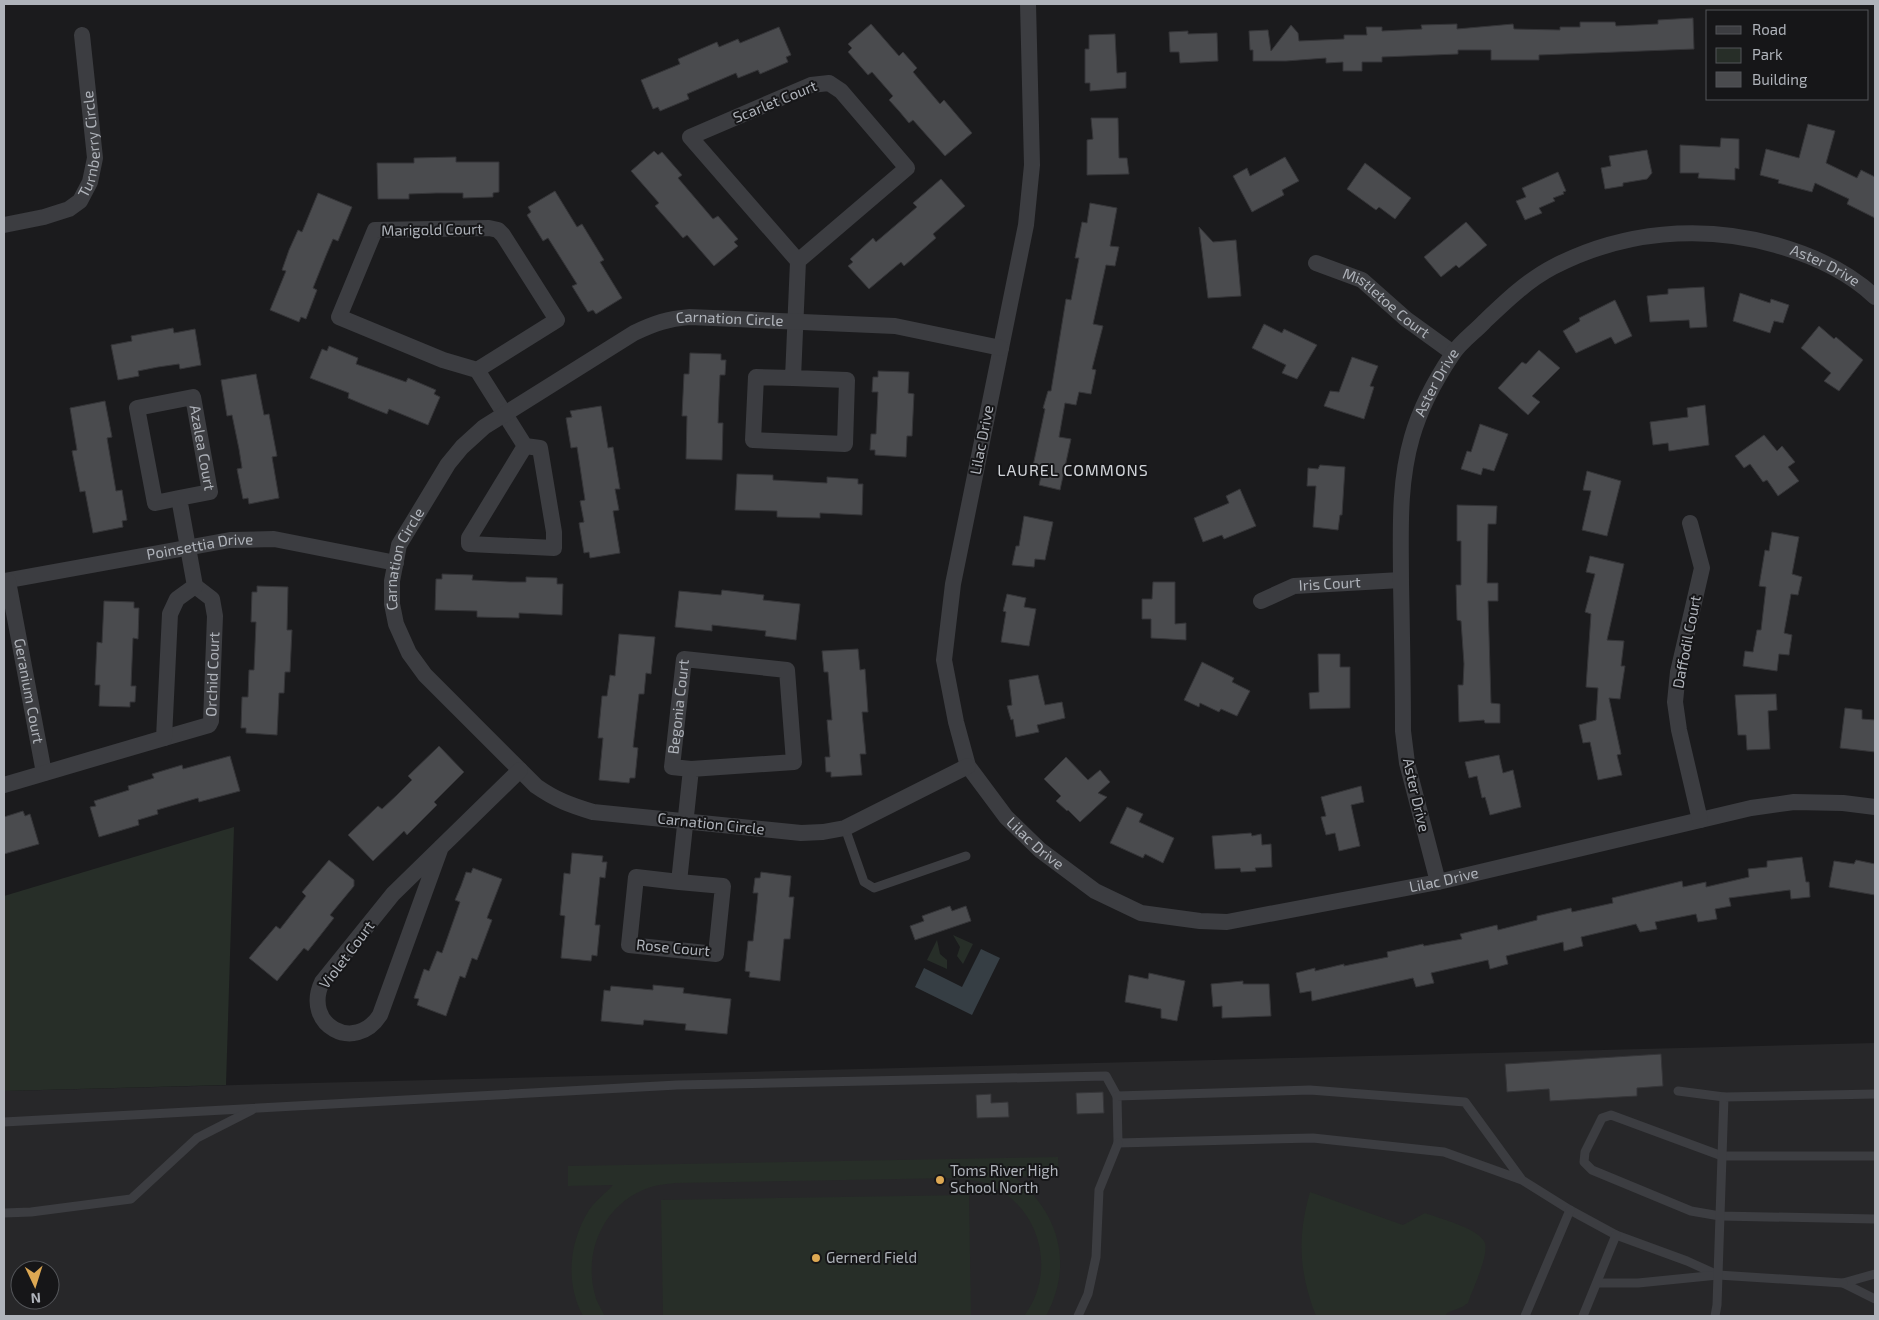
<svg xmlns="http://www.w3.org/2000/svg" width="1879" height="1320" font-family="'Exo 2',sans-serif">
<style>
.built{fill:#272729;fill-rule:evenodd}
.green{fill:#272e28}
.water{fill:#363e44}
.building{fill:#4a4b4e;stroke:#353538}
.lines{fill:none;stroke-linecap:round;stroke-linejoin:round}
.lane{stroke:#3c3d41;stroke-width:9}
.street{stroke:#3c3d41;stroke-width:16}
.poi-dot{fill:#dda853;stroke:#161618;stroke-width:2}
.labels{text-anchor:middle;stroke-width:4;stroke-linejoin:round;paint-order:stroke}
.street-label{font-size:15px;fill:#afb3ba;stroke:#161618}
.poi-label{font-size:15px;fill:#afb3ba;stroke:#161618;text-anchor:start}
.neighbourhood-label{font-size:16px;letter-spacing:1px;fill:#cfd2d7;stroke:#161618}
</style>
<rect width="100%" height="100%" fill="#1b1b1d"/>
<!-- built -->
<path class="built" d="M1875,1043V1316H4V1091ZM20,1270H50V1300H20Z"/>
<!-- green -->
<g class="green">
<polygon points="234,827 226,1085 4,1091 4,896"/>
<polygon points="953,935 973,944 963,964 957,956 960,947"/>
<polygon points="937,940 940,954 947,960 947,969 927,960"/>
<path d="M1058,1157L1059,1176L1014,1177C1059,1212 1074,1264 1046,1316H1024C1056,1274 1042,1211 994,1187C981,1180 967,1179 953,1178L675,1183C667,1184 656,1185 648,1188C604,1204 583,1251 595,1295C597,1303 602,1310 605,1316H583C565,1283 569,1242 589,1210C595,1201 606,1193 613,1185L568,1186V1166Z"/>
<path d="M1310,1192L1403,1225L1425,1213C1440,1219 1475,1227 1484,1241C1491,1252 1472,1290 1468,1303L1462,1307L1447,1313L1445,1316H1316C1299,1273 1297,1237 1310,1192Z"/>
<polygon points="969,1195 971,1316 663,1316 661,1200"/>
</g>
<!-- water -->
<polygon class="water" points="981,949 1000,958 972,1015 915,987 924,968 962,987"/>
<!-- building -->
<g class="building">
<polygon points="1693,18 1694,49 1539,55 1539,60 1491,60 1491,50 1458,50 1458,54 1382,57 1382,62 1362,62 1362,71 1343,71 1343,62 1326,63 1326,58 1286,61 1253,61 1253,50 1250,50 1249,31 1268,30 1271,51 1291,25 1298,33 1299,41 1344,39 1344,35 1367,35 1366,27 1382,27 1382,31 1422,29 1421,25 1457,24 1457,29 1513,24 1514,29 1560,30 1560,27 1580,27 1580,22 1615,22 1616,26 1658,24 1658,20"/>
<polygon points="871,24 899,56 903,52 917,68 913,72 940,104 944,100 972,133 945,156 913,120 909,123 899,111 889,100 893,96 872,72 868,75 848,52 852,48 848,44"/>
<polygon points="779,27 791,55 786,57 788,62 760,74 758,70 738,78 736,73 687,94 689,99 660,111 658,107 653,109 641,80 680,64 678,59 717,42 719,47 738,39 740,43"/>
<polygon points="1188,31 1188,34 1217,33 1218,61 1180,63 1179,52 1170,52 1169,32"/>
<polygon points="1115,34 1117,73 1126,72 1126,88 1090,91 1090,83 1085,83 1085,49 1089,49 1089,35"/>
<polygon points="1091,118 1118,118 1119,158 1127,158 1129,174 1087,175 1087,140 1093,139"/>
<polygon points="1808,124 1835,131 1826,163 1857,178 1861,170 1875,177 1875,218 1847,204 1849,199 1815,183 1812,192 1778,183 1779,180 1760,175 1766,149 1799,158"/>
<polygon points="1721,138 1739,139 1739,169 1735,168 1735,180 1698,178 1699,173 1680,173 1680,145 1720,147"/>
<polygon points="1647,150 1652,173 1647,179 1623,183 1623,186 1605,189 1601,168 1611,166 1609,156"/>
<polygon points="654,151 658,155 662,152 682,175 678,178 713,219 718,216 738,239 734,242 738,246 714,266 687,235 683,238 655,206 659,203 631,171"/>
<polygon points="456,157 456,162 499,162 499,192 493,193 493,197 463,198 463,193 436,193 409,194 409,199 378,199 377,163 414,163 414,158"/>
<polygon points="1285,157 1299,181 1282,190 1284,195 1252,212 1233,176 1247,168 1250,176"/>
<polygon points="1365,163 1411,198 1395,219 1379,207 1376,210 1347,189"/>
<polygon points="1558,172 1566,191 1563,192 1564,194 1553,198 1555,201 1539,208 1542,213 1525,220 1516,201 1526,197 1522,188"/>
<polygon points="941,179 965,206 933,234 936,238 904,266 901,262 869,289 848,266 853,262 850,259 873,238 876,242 917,207 913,203"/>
<polygon points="555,191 577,227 582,224 604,260 600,262 622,298 596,314 593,310 588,312 572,286 577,284 548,238 543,241 527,215 531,212 528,207"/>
<polygon points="318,193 352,207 338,241 333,239 325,258 313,288 317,290 306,319 301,317 299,322 270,310 286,271 282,270 289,250 298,230 302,232"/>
<polygon points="1090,203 1117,208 1110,246 1119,247 1115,266 1106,265 1093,324 1103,326 1092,369 1096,370 1091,394 1079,392 1076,405 1065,403 1059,437 1071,439 1060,490 1039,485 1043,468 1033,466 1045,409 1043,408 1048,391 1051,391 1066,299 1071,300 1079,258 1075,258 1082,222 1087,223"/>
<polygon points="1466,222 1487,245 1459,268 1456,265 1441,277 1424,257"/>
<polygon points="1199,227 1213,242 1236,240 1241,296 1208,298"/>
<polygon points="1704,287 1707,327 1690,328 1689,320 1650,322 1647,296 1668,294 1668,289"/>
<polygon points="1740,293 1770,303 1771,299 1789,305 1783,323 1774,321 1770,333 1733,321"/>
<polygon points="1615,300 1632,336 1615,344 1611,337 1576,353 1563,331 1580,321 1579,318"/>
<polygon points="1264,324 1282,333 1284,329 1317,345 1297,379 1282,373 1286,365 1252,348"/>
<polygon points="1819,326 1834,339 1836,337 1863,360 1839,391 1824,381 1831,373 1801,348"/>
<polygon points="173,328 174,333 195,329 201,365 180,369 179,364 158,367 138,371 139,376 118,380 111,345 132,341 131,336"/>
<polygon points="329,346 358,358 356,364 406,382 408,378 436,390 434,394 440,397 428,425 389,409 387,414 367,406 348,398 349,393 310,378 322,349 327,351"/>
<polygon points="1539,350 1560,368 1532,396 1540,402 1528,415 1498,388 1522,362 1526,364"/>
<polygon points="690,353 721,354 721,360 726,360 725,375 720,375 719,396 718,423 723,423 722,460 686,459 687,416 682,416 684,374 689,374"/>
<polygon points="1352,357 1378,366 1370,386 1374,387 1364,419 1324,406 1330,391 1339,392"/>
<polygon points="878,371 909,372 908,393 914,394 912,436 907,436 906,457 875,455 875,450 870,450 871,434 876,434 878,392 872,392 873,377 878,377"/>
<polygon points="256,374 264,415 269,414 277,456 272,457 279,498 249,504 248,498 243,499 237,469 242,468 239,449 232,415 227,416 221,380"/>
<polygon points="105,401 112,437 107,438 116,491 122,490 127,520 122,521 123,527 93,533 85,491 80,492 72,451 77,450 70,408"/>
<polygon points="1705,405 1709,445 1669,451 1668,443 1653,445 1650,422 1688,417 1687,408"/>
<polygon points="601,406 608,448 613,447 620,489 615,489 619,510 613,511 620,553 590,558 589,552 584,553 579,523 584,522 580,501 585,500 577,447 571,448 566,418 572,417 570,411"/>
<polygon points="1480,424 1508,434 1494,471 1483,468 1481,475 1461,469 1467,451 1471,452"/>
<polygon points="1764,435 1777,451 1782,446 1795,462 1788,467 1799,481 1778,496 1767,480 1763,482 1750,464 1744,468 1735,456"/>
<polygon points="1320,465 1345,467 1342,515 1340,515 1338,530 1313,527 1316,486 1307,486 1308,468 1318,469"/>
<polygon points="1587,471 1621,481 1607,536 1582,530 1591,491 1583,490"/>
<polygon points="737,474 773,475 773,480 827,483 827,477 858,479 858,484 863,484 862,515 820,513 820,518 777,517 777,511 735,510"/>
<polygon points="1240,489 1256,526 1224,539 1222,535 1203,542 1194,518 1229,503 1226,496"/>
<polygon points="1457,505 1497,506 1496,524 1488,524 1487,583 1498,583 1498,601 1488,601 1491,703 1500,704 1500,723 1485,723 1484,720 1459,722 1458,685 1463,685 1464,664 1461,621 1457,620 1456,585 1461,585 1461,541 1457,541"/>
<polygon points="1024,516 1053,522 1045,560 1035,559 1034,567 1012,565 1016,546 1019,546"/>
<polygon points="1772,532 1799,537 1792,574 1802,577 1798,595 1791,594 1784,633 1792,635 1789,655 1779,654 1777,671 1743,666 1745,651 1753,652 1757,630 1761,630 1766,587 1759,586 1765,550 1769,551"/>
<polygon points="1590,556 1624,564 1607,640 1624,641 1621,666 1625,666 1620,699 1609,698 1621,754 1617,755 1622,775 1598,780 1590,742 1583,743 1579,725 1596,720 1598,688 1586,687 1591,614 1585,612 1595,574 1586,572"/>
<polygon points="442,574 473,575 472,580 510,582 526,582 526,577 557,578 557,584 563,584 562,615 519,613 519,618 477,617 477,611 435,610 436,579 442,579"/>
<polygon points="1153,582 1175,582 1175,624 1186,623 1186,640 1151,638 1151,619 1142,619 1142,599 1152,599"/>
<polygon points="257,586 288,587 287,630 292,630 290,672 285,672 284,693 279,693 277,735 246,733 246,728 241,728 242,697 248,697 249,670 254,670 256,622 251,622 252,592 257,592"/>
<polygon points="722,590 764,595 763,600 800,604 796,640 765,636 766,631 712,625 712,631 675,627 679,591 721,595"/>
<polygon points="1007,594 1026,598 1024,607 1036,609 1029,646 1001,642 1006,612 1003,611"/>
<polygon points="104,601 134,602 134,608 139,608 138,639 133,638 131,686 136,686 135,702 130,702 130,707 99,706 100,685 95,685 97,642 102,643"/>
<polygon points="619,634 655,637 651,674 646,673 644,694 639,694 633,747 638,748 635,778 630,778 629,783 599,780 603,738 598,738 602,696 607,696 610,675 615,676"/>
<polygon points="858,649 860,670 865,669 868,712 862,712 866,754 860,754 862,775 831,777 831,772 826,772 825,757 830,757 827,720 832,720 828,672 824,672 822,651"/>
<polygon points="1318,654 1340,654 1340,667 1350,667 1350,708 1310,709 1309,693 1319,692"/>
<polygon points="1202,662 1234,678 1232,682 1250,691 1237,716 1221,709 1219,712 1200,703 1199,707 1184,700"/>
<polygon points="1038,675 1045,705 1062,702 1065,718 1037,725 1039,732 1016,737 1013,719 1011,720 1007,706 1012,705 1009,680"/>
<polygon points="1776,694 1777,710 1768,711 1770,749 1747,750 1746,735 1738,735 1735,695"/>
<polygon points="1845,708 1862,710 1862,719 1875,720 1875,752 1840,748"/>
<polygon points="439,746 464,772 434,802 437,805 407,835 404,831 373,861 348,835 378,806 382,809 397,795 412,780 408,776"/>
<polygon points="1499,755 1503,773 1513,770 1521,807 1490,815 1485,797 1482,798 1477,776 1469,778 1465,762"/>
<polygon points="230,756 240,791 199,802 198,798 157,810 158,814 138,820 139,825 99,837 90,807 96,806 94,801 129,790 128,786 154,778 152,774 182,765 183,769"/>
<polygon points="1066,757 1088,780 1100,770 1110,782 1098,793 1107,797 1080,822 1068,810 1067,811 1056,801 1061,796 1044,779"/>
<polygon points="1361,786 1364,802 1351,805 1360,846 1339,851 1335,833 1326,835 1321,817 1326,816 1321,797"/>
<polygon points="1127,807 1143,814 1139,822 1174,838 1163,863 1145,854 1143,858 1110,843"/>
<polygon points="23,811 25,816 30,814 39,844 4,854 4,817"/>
<polygon points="1251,833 1252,836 1261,834 1262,845 1271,844 1272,867 1255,868 1256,871 1241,872 1240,868 1215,869 1212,836"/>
<polygon points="572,853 603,856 602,862 607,862 605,878 600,877 595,925 600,925 597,956 592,955 591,961 561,958 565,916 560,915 564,873 570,874"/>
<polygon points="1802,857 1806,882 1809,882 1810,897 1791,899 1790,890 1729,898 1731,906 1715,909 1717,919 1698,922 1696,914 1655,922 1657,929 1640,932 1636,924 1581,937 1583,946 1564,951 1563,942 1506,956 1508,964 1490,969 1488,960 1431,973 1434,983 1416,987 1413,978 1312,1001 1311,991 1300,993 1296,973 1315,968 1315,971 1344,964 1344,966 1388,957 1387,952 1423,944 1424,946 1462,939 1460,934 1497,925 1498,930 1537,920 1537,916 1571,908 1572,912 1613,903 1612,898 1682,881 1683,887 1706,882 1706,887 1749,877 1748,869 1767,867 1767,861"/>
<polygon points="329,860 354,880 354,886 330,915 334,918 308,951 304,948 277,981 249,958 276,926 280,929 306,896 302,892"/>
<polygon points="1856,860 1875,864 1875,895 1829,887 1834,861 1854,864"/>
<polygon points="473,868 502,879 487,918 492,920 477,960 472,958 465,978 460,976 446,1016 417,1005 419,999 414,998 424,969 429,971 437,951 442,953 460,902 455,900 461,886 466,872 471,873"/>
<polygon points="761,872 791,876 789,897 794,897 790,939 784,939 780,981 749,977 750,972 745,971 748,941 753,941 756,914 758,893 753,893 755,878 760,878"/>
<polygon points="950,906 952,911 966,906 971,921 915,940 910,926 924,921 922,916"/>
<polygon points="1149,973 1185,981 1177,1021 1161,1018 1161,1009 1125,1002 1129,975 1148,979"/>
<polygon points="1243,981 1243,984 1269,984 1271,1016 1222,1018 1222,1006 1213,1007 1211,984"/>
<polygon points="653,985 684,988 683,993 731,999 727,1034 685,1030 686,1024 644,1020 643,1025 601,1021 604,990 610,991 611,986 653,990"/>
<polygon points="1661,1054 1663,1086 1637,1088 1637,1096 1550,1101 1549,1089 1507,1092 1505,1064"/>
<polygon points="1103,1092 1104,1113 1077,1114 1076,1093"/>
<polygon points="991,1094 991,1103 1008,1102 1009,1117 977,1118 976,1095"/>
</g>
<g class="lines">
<!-- lane -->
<g class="lane">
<polyline points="845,828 864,882 874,888 966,856"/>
<polyline points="1678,1091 1724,1097"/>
<polyline points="4,1122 677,1085 1106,1076 1117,1096"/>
<polyline points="1875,1156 1722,1156 1611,1115 1602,1118 1585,1152 1584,1162 1592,1170 1691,1211 1720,1216 1875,1219"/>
<polyline points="1522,1180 1465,1102 1310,1090 1117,1096 1118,1143 1313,1138 1444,1152 1522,1180 1570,1210 1616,1235 1687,1261 1718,1275"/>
<polyline points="4,1213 31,1212 131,1199 197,1138 252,1110"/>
<polyline points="1875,1274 1843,1283 1875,1299"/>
<polyline points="1597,1283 1638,1283 1718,1275 1843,1283"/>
<polyline points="1078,1316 1088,1294 1096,1257 1099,1190 1118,1143"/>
<polyline points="1525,1316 1570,1210"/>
<polyline points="1583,1316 1616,1235"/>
<polyline points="1715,1316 1717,1305 1724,1097 1875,1094"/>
</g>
<!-- street -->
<g class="street">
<path id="s1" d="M1028,4L1032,165L1026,225L953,584L944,660L956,722L968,766L1006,817L1040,850L1095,891L1141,913L1200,921L1227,922L1438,882L1751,808L1794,802L1843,803L1875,807"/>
<path id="s2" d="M4,225L44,217L69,209L80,201L90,182L95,158L82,35"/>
<path id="s3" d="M1316,263L1362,280L1406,319L1453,353"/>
<polyline points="477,370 557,320 503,235 498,230 489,228 375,230 339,317 443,360 477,370 525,446 469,538 469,544 554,548 554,532 540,448 525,446"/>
<polyline points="793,378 756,377 753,440 845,444 847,380 793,378 798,261 907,168 841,91 829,83 811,85 690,137 798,261"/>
<polyline points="1690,523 1702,568 1678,672 1675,702 1679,730 1700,820"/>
<path id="s4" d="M4,581L230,540L274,539L396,563"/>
<path id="s5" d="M8,581L44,773"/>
<path id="s6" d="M1261,601L1294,586L1401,580"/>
<path id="s7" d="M164,738L209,725L211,721L215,616L212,599L195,586"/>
<path id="s8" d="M968,766L845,828L823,832L801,833L593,812C570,805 556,800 536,786L425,675L409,653L396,624L392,604V581L399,545L448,464L462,447L484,427L634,333C655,323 667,319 690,317L895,326L1001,348"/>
<path id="s9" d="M4,785L164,738L170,614L177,599L195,586L179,498L155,503L137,408L193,397L210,492L179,498"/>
<path d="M441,847L380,1015C355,1054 302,1025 322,982L393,894L520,770"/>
<path id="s10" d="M679,882L723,886L716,954L629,945L636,877L679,882L691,769L672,767L684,659L787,670L794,762L691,769"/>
<path id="s11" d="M1438,882L1407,763L1403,731C1403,682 1402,633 1401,583C1401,534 1398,485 1412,437C1420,409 1436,379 1452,355C1460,342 1475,332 1485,321C1506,301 1528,280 1553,267C1622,231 1702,224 1776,245C1811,255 1849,272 1875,297"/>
</g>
</g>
<!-- markers -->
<g class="poi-dot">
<circle cx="940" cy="1180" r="5"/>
<circle cx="816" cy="1258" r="5"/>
</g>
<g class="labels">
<!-- street labels -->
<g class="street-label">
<text transform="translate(775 102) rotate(-22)" y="5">Scarlet Court</text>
<text dy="5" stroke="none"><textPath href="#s2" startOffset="140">Turnberry Circle</textPath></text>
<text transform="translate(432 230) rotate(-1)" y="5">Marigold Court</text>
<text dy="5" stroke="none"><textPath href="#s11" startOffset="959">Aster Drive</textPath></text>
<text dy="5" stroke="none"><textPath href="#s3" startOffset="82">Mistletoe Court</textPath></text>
<text dy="5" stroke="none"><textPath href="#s8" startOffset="1172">Carnation Circle</textPath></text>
<text dy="5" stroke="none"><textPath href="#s11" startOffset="510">Aster Drive</textPath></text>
<text transform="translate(982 440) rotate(-79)" y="5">Lilac Drive</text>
<text dy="5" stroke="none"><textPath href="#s9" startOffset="649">Azalea Court</textPath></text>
<text dy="5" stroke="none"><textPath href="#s4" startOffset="199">Poinsettia Drive</textPath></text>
<text dy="5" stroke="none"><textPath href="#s8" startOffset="738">Carnation Circle</textPath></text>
<text dy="5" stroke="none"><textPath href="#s6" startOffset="72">Iris Court</textPath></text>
<text transform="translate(1687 642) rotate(-79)" y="5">Daffodil Court</text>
<text dy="5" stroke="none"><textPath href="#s7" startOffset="98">Orchid Court</textPath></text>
<text dy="5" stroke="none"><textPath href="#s5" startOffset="112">Geranium Court</textPath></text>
<text dy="5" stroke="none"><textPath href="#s10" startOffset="505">Begonia Court</textPath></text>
<text transform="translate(1416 795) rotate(77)" y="5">Aster Drive</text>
<text transform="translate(711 824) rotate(6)" y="5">Carnation Circle</text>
<text dy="5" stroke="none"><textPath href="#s1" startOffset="876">Lilac Drive</textPath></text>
<text dy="5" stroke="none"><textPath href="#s1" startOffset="1311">Lilac Drive</textPath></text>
<text transform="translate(673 948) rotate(5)" y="5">Rose Court</text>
<text transform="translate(347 955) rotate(-53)" y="5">Violet Court</text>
</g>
<!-- poi labels -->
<g class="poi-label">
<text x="950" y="1176">Toms River High<tspan x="950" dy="17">School North</tspan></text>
<text x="826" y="1263">Gernerd Field</text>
</g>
<!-- neighbourhood labels -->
<g class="neighbourhood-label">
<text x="1073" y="476">LAUREL COMMONS</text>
</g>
</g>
<!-- border -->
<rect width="1879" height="1320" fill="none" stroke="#afb3ba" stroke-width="10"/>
<!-- legend -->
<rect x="1706" y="10" width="162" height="90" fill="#161618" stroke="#535559"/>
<rect x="1716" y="26" width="25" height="8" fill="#3c3d41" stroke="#535559"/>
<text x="1752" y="35" font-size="15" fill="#afb3ba">Road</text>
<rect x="1716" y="48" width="25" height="15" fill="#272e28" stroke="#535559"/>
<text x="1752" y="60" font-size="15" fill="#afb3ba">Park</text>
<rect x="1716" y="72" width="25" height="15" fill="#4a4b4e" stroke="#535559"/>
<text x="1752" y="85" font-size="15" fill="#afb3ba">Building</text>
<!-- north arrow -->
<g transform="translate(35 1285) rotate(176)"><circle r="24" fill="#161618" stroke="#535559"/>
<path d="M0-4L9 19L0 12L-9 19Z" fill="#dda853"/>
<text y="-8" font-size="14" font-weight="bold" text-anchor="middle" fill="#afb3ba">N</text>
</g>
</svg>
